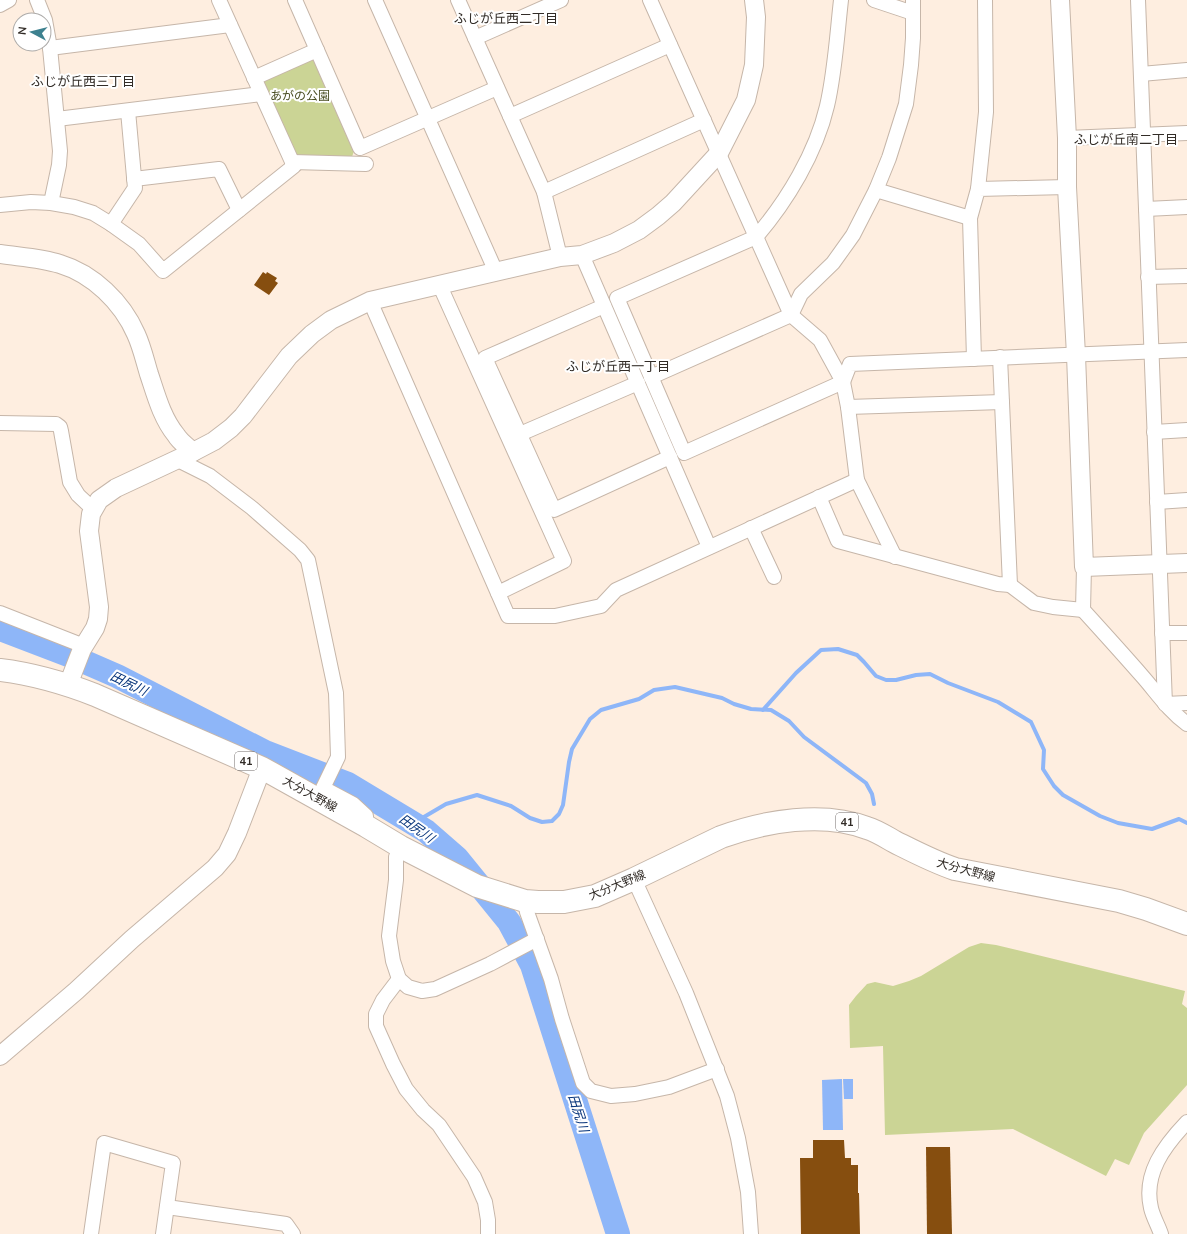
<svg xmlns="http://www.w3.org/2000/svg" width="1187" height="1234" font-family="'Nunito Sans','Noto Sans JP',sans-serif">
<style>
.green{fill:#cbd495}
.water{fill:#8eb6f8}
.lines{fill:none;stroke-linecap:round;stroke-linejoin:round}
.stream{stroke:#8eb6f8;stroke-width:4}
.river{stroke:#8eb6f8;stroke-width:24}
.building{fill:#864e0f}
.minor-casing{stroke:#c6b6a9;stroke-width:16}
.tertiary-casing{stroke:#c6b6a9;stroke-width:20}
.primary-casing{stroke:#c6b6a9;stroke-width:24}
.minor{stroke:#fff;stroke-width:14}
.tertiary{stroke:#fff;stroke-width:18}
.primary{stroke:#fff;stroke-width:22}
.labels{text-anchor:middle;stroke-width:4;stroke-linejoin:round;paint-order:stroke}
.shield{fill:#fff;stroke:#706b68;stroke-width:1}
.shield-label{font-size:11px;font-weight:bold;fill:#322c27}
.park-label{font-size:12px;fill:#494d22;stroke:#fff}
.street-label{font-size:12px;fill:#322c27;stroke:#fff}
.neighbourhood-label{font-size:13px;fill:#322c27;stroke:#fff}
.water-label{font-size:13px;font-style:italic;fill:#08357b;stroke:#fff}
</style>
<rect width="100%" height="100%" fill="#feeee0"/>
<!-- green -->
<g class="green">
<polygon points="313,56 355,149 351,159 296,156 261,79"/>
<polygon points="981,943 996,945 1185,991 1182,1004 1187,1008 1187,1085 1144,1133 1129,1165 1115,1159 1106,1176 1013,1129 885,1135 883,1046 850,1048 849,1005 856,996 867,984 875,982 893,986 909,981 921,976 969,947"/>
</g>
<!-- water -->
<g class="water">
<polygon points="842,1079 843,1130 823,1130 822,1080"/>
<polygon points="843,1079 853,1079 853,1099 844,1099"/>
</g>
<g class="lines">
<!-- stream -->
<g class="stream">
<polyline points="763,710 796,673 821,650 838,649 857,655 864,662 876,676 886,680 896,680 916,675 930,674 948,683 998,702 1031,722 1044,750 1043,769 1054,786 1063,795 1100,816 1118,823 1152,829 1179,819 1187,823"/>
<polyline points="412,824 446,804 477,795 511,806 530,818 542,822 552,821 559,814 563,805 569,762 572,749 590,719 601,710 639,699 654,690 675,687 722,698 734,704 751,709 771,710 789,721 804,737 866,783 872,794 874,804"/>
</g>
<!-- river -->
<polyline class="river" points="0,629 71,656 117,676 265,752 348,784 426,831 457,858 509,922 532,965 618,1234"/>
</g>
<!-- building -->
<g class="building">
<polygon points="263,272 266,274 267,272 277,278 275,281 278,283 269,295 254,285"/>
<polygon points="813,1140 844,1140 845,1158 851,1158 851,1165 858,1165 858,1193 859,1193 860,1234 801,1234 800,1158 813,1158"/>
<polygon points="926,1147 950,1147 952,1234 927,1234"/>
</g>
<g class="lines">
<defs>
<g id="minor">
<polyline points="37,0 45,20 50,48 60,151 59,165 51,203"/>
<polyline points="295,0 360,148 497,88"/>
<polyline points="375,0 496,272"/>
<polyline points="458,0 544,192 560,257"/>
<polyline points="650,0 791,315 820,340 843,382 848,407 857,480 895,557"/>
<path d="M841,0C837,35 835,72 827,106C816,153 787,201 756,237L617,298L684,453L843,382L850,364L1187,350"/>
<polyline points="874,0 913,13"/>
<polyline points="1138,0 1165,704 1187,703"/>
<polyline points="0,5 9,0"/>
<polyline points="475,38 561,0"/>
<polyline points="50,48 230,25"/>
<polyline points="1141,74 1187,70"/>
<polyline points="254,78 317,50"/>
<polyline points="510,116 670,45"/>
<polyline points="57,119 261,94"/>
<polyline points="1067,138 1187,133"/>
<polyline points="292,162 366,164"/>
<polyline points="134,179 219,169 239,210"/>
<polyline points="978,189 986,112 985,0"/>
<polyline points="876,190 970,218"/>
<polyline points="544,192 704,120"/>
<polyline points="0,205 31,202 51,203 74,207 93,213 111,224 139,244 163,271 294,166 219,0"/>
<polyline points="1146,209 1187,207"/>
<polyline points="111,224 135,188 128,111"/>
<polyline points="582,255 709,547"/>
<polyline points="1148,277 1187,276"/>
<polyline points="440,286 564,561 498,593"/>
<polyline points="370,301 508,616 555,616 601,606 616,590 857,480"/>
<polyline points="604,306 485,358 554,510 670,457"/>
<polyline points="1000,357 1010,585"/>
<polyline points="974,359 970,218 978,189 1067,187"/>
<polyline points="651,377 791,315 801,294 833,263 853,235 876,190 889,158 906,104 911,65 913,38 913,0"/>
<polyline points="848,407 1002,402"/>
<polyline points="0,423 56,424 60,427 61,431 70,482 78,495 93,509"/>
<polyline points="1154,432 1187,430"/>
<polyline points="520,434 638,383"/>
<polyline points="178,460 210,476 252,508 300,550 308,560 336,693 338,757 323,788 353,804 366,816 366,824"/>
<polyline points="819,497 838,541 998,584 1010,585 1034,603 1053,607 1083,610"/>
<polyline points="1157,502 1187,500"/>
<polyline points="751,528 774,577"/>
<path d="M1084,567L1083,610C1103,632 1123,654 1143,677C1157,693 1169,711 1187,724"/>
<polyline points="0,613 84,646"/>
<polyline points="1162,633 1187,633"/>
<polyline points="401,847 396,857 396,880 389,936 393,961 399,979 408,987 422,991 435,989 490,964 537,939"/>
<polyline points="634,879 686,993 727,1096 738,1138 748,1192 751,1234"/>
<polyline points="525,901 527,912 551,979 562,1019 583,1083 591,1091 611,1096 635,1094 669,1087 717,1069"/>
<polyline points="399,979 383,1000 376,1014 376,1026 393,1064 406,1089 423,1110 439,1125 474,1177 485,1202 488,1220 488,1234"/>
<polyline points="167,1207 286,1224 293,1234"/>
<polyline points="91,1234 104,1143 173,1163 163,1234"/>
<path d="M1161,1234C1158,1225 1153,1217 1151,1208C1143,1174 1164,1146 1187,1122"/>
</g>
<g id="tertiary">
<polyline points="1060,0 1067,138 1067,187 1076,355 1084,567 1187,563"/>
<path d="M0,254C20,257 41,258 60,264C93,274 122,302 136,334C142,347 145,361 149,374C156,395 162,418 176,435C180,442 188,447 193,452"/>
<polyline points="68,685 82,649 95,628 98,619 99,607 89,531 91,514 99,500 116,488 193,452 214,441 231,428 243,416 289,356 312,334 331,320 370,301 560,257 582,255 614,243 639,230 658,216 673,203 719,153 746,100 754,65 756,17 754,0"/>
<polyline points="0,1056 76,991 132,939 215,868 227,854 237,833 262,768"/>
</g>
<path id="primary" d="M0,670C33,674 64,683 95,695L262,768L366,826L401,847L477,886L525,901L538,902H564L595,896L634,879L721,837C765,821 823,811 867,828C877,831 886,837 895,842C915,852 934,862 955,869L1119,901L1146,909L1187,924"/>
</defs>
<!-- minor casing -->
<use href="#minor" class="minor-casing"/>
<!-- tertiary casing -->
<use href="#tertiary" class="tertiary-casing"/>
<!-- primary casing -->
<use href="#primary" class="primary-casing"/>
<!-- minor -->
<use href="#minor" class="minor"/>
<!-- tertiary -->
<use href="#tertiary" class="tertiary"/>
<!-- primary -->
<use href="#primary" class="primary"/>
</g>
<g class="labels">
<!-- shield labels -->
<g class="shield">
<rect x="235" y="752" width="22" height="18" rx="3"/>
<rect x="836" y="813" width="22" height="18" rx="3"/>
</g>
<g class="shield-label">
<text x="246" y="765">41</text>
<text x="847" y="826">41</text>
</g>
<!-- park labels -->
<g class="park-label">
<text x="300" y="100">あがの公園</text>
</g>
<!-- street labels -->
<g class="street-label">
<text transform="translate(310 794) rotate(29)" y="4">大分大野線</text>
<text transform="translate(966 870) rotate(15)" y="4">大分大野線</text>
<text transform="translate(617 885) rotate(-22)" y="4">大分大野線</text>
</g>
<!-- neighbourhood labels -->
<g class="neighbourhood-label">
<text x="506" y="23">ふじが丘西二丁目</text>
<text x="83" y="86">ふじが丘西三丁目</text>
<text x="1126" y="144">ふじが丘南二丁目</text>
<text x="618" y="371">ふじが丘西一丁目</text>
</g>
<!-- water labels -->
<g class="water-label">
<text transform="translate(129 683) rotate(26)" y="5">田尻川</text>
<text transform="translate(417 828) rotate(35)" y="5">田尻川</text>
<text transform="translate(579 1113) rotate(72)" y="5">田尻川</text>
</g>
</g>
<!-- north arrow -->
<g transform="translate(32 32) rotate(277)"><circle r="19" fill="#ffffff" stroke="#adaba9"/>
<path d="M0-3L7 15L0 10L-7 15Z" fill="#3d818f"/>
<text y="-6" font-size="11" font-weight="bold" text-anchor="middle" fill="#322c27">N</text>
</g>
</svg>
